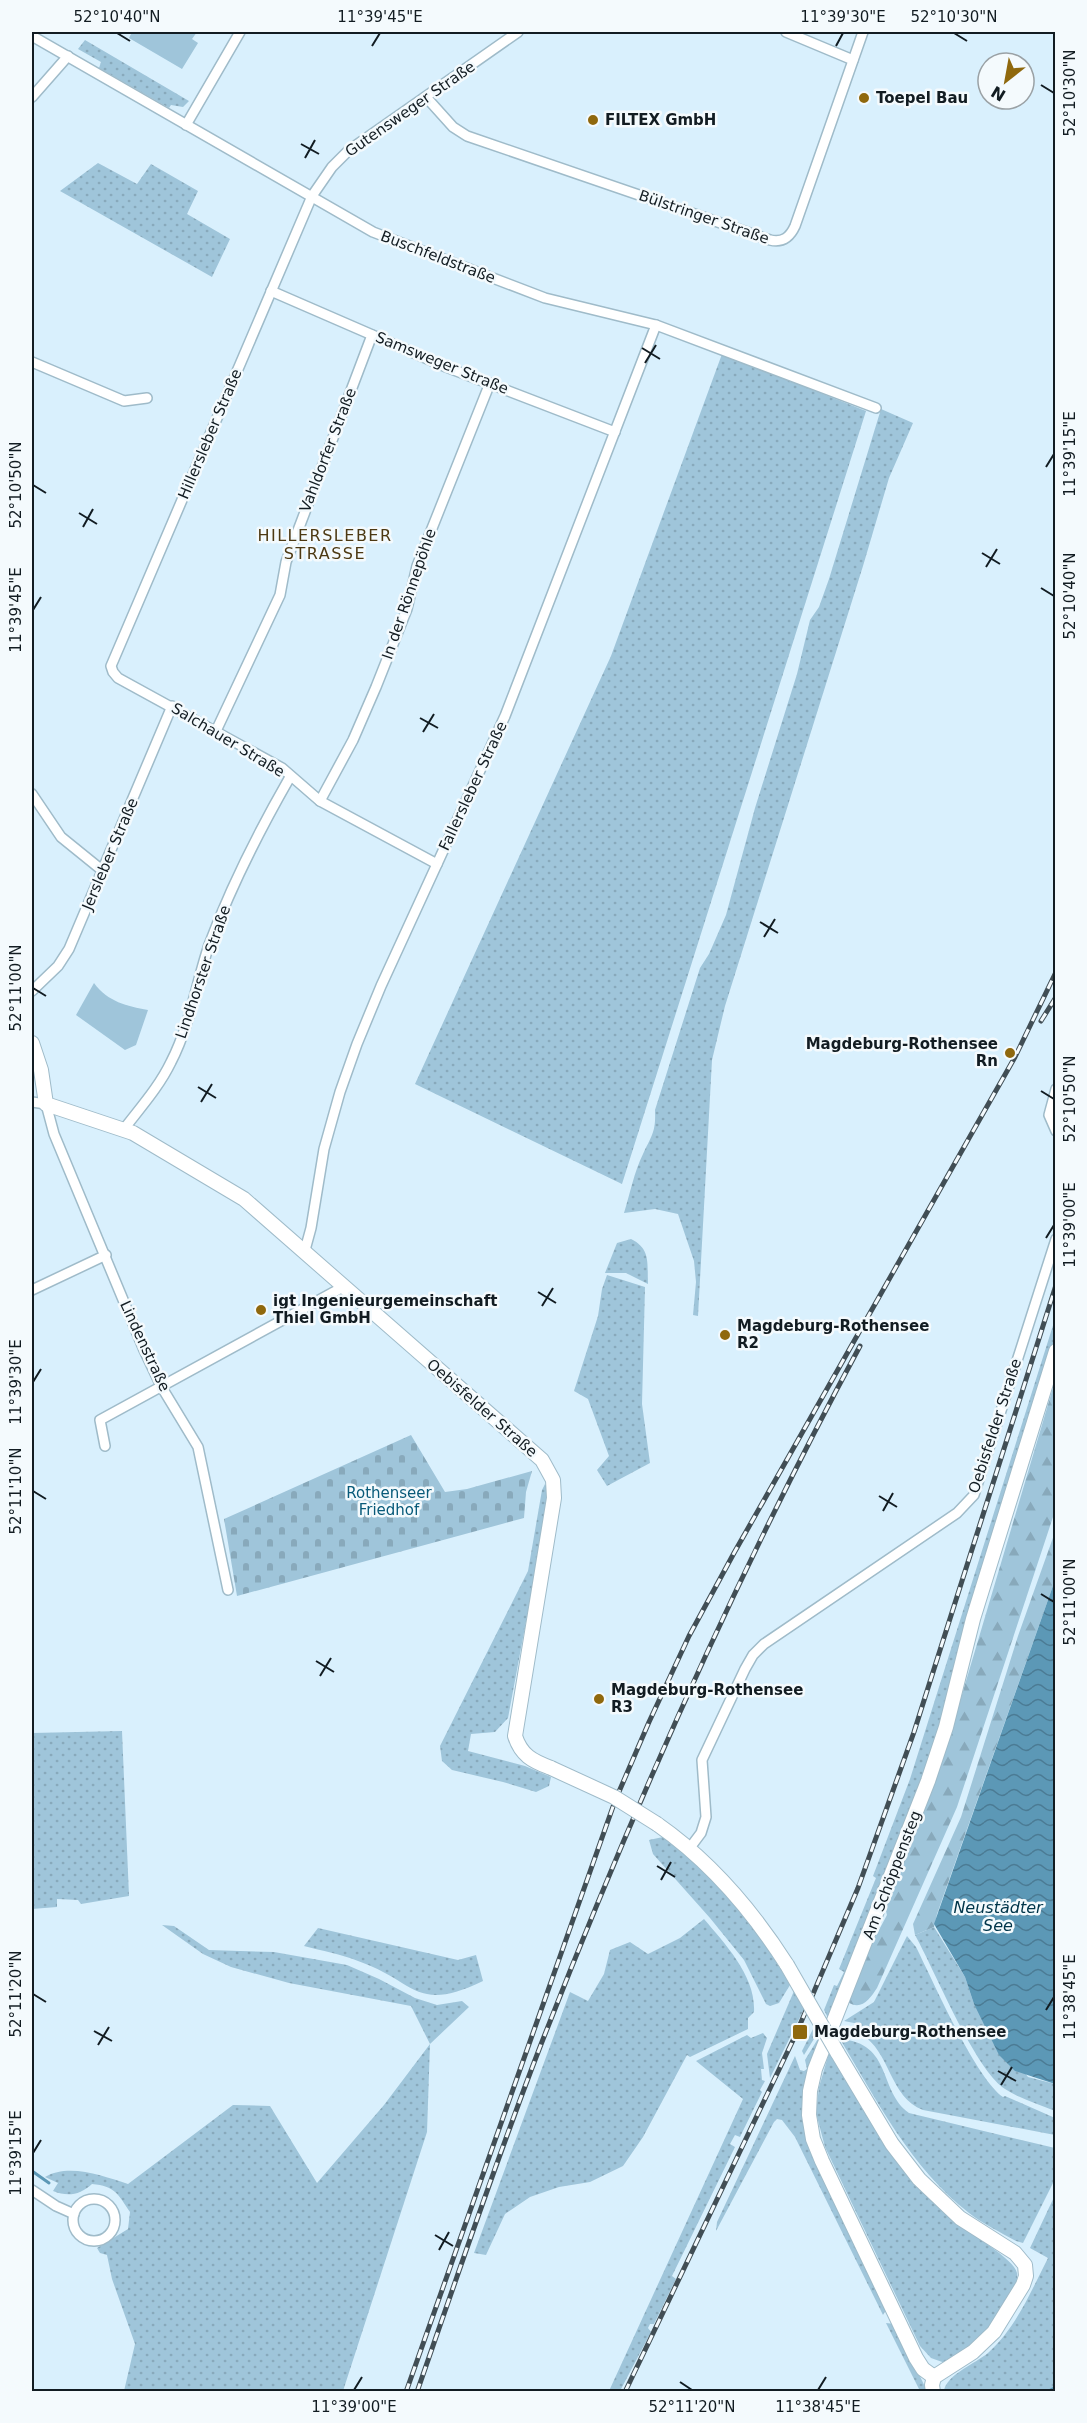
<svg xmlns="http://www.w3.org/2000/svg" width="1087" height="2423" font-family="'DejaVu Sans',sans-serif">
<style>
.grass{fill:url(#grass-dots)}
.forest{fill:url(#forest-firs)}
.cemetery{fill:url(#cemetery-stones)}
.park{fill:#9fc5da}
.water{fill:url(#water-waves)}
.lines{fill:none;stroke-linecap:round;stroke-linejoin:round}
.stream{stroke:#5c98b6;stroke-width:3}
.street-casing{stroke:#9fbbc9;stroke-width:12}
.secondary-casing{stroke:#9fbbc9;stroke-width:16}
.street{stroke:#fff;stroke-width:9}
.secondary{stroke:#fff;stroke-width:14}
.rail-casing{stroke:#414e55;stroke-width:5}
.rail{stroke:#f4fafd;stroke-width:3;stroke-dasharray:9;stroke-linecap:butt}
.secondary-bridge-casing{stroke:#9fbbc9;stroke-width:16;stroke-linecap:butt}
.secondary-bridge{stroke:#fff;stroke-width:14}
.ticks{fill:none;stroke:#121c22;stroke-width:2}
.poi-dot{fill:#8f680d;stroke:#f4fafd;stroke-width:2}
.labels{text-anchor:middle;stroke-width:5;stroke-linejoin:round;paint-order:stroke}
.poi-label{font-size:15px;font-weight:bold;fill:#121c22;stroke:#f4fafd;text-anchor:start}
.street-label{font-size:15px;fill:#121c22;stroke:#f4fafd}
.park-label{font-size:15px;fill:#085a79;stroke:#f4fafd}
.neighbourhood-label{font-size:16px;letter-spacing:1.5px;fill:#4c3913;stroke:#f4fafd}
.water-label{font-size:16px;font-style:italic;fill:#00354a;stroke:#f4fafd}
.neatline{fill:none;stroke:#121c22;stroke-width:2}
.ticks-label{font-size:15px;text-anchor:middle;fill:#121c22}
</style>
<defs>
<pattern id="grass-dots" width="8" height="8" patternUnits="userSpaceOnUse" patternTransform="scale(1.5)"><rect width="8" height="8" fill="#9fc5da"/><path d="M2 2h.1M6 6h.1" fill="none" stroke="#88a9bb" stroke-width="1.8" stroke-linecap="round"/></pattern>
<pattern id="forest-firs" width="22" height="20" patternUnits="userSpaceOnUse" patternTransform="scale(1.5)"><rect width="22" height="20" fill="#9fc5da"/><path d="M5 1l3.5 6h-7zM16 11l3.5 6h-7z" fill="#88a9bb"/></pattern>
<pattern id="cemetery-stones" width="16" height="16" patternUnits="userSpaceOnUse" patternTransform="scale(1.5)"><rect width="16" height="16" fill="#9fc5da"/><path d="M2 7V4a2 2 0 0 1 4 0v3zM10 15v-3a2 2 0 0 1 4 0v3z" fill="#88a9bb"/></pattern>
<pattern id="water-waves" width="16" height="10" patternUnits="userSpaceOnUse" patternTransform="scale(1.5)"><rect width="16" height="10" fill="#5c98b6"/><path d="M0 5q4-4 8 0t8 0" fill="none" stroke="#4b7b94"/></pattern>
</defs>
<rect width="100%" height="100%" fill="#d9f0fd"/>
<!-- grass -->
<g class="grass">
<polygon points="85,40 189,101 183,107 171,105 169,108 99,68 101,62 78,49"/>
<polygon points="98,163 137,184 151,164 198,191 187,214 230,239 212,277 60,191"/>
<polygon points="722,354 866,411 622,1184 415,1084 611,656"/>
<path d="M881,409L913,423L889,478L863,566L725,1006L712,1060L698,1316L693,1315L696,1282L694,1261L678,1214L655,1209L624,1213C630,1194 634,1172 643,1154C652,1135 656,1132 655,1110L700,968L709,954L726,915L755,808L797,674L810,620L819,607L829,579Z"/>
<path d="M631,1239C651,1249 647,1263 648,1284L626,1273H605L617,1243Z"/>
<polygon points="607,1275 645,1287 642,1404 650,1463 607,1486 597,1470 609,1456 588,1399 574,1391 598,1316 602,1289"/>
<polygon points="1055,1319 1055,1338 955,1660 944,1714 922,1784 830,2022 824,2010 834,1985 837,1986 844,1972 839,1969 876,1878 873,1876 910,1779"/>
<polygon points="545,1484 550,1493 508,1718 495,1732 471,1734 468,1751 525,1766 551,1777 549,1786 536,1792 503,1782 452,1770 442,1761 440,1746 528,1571 542,1490"/>
<polygon points="122,1731 129,1896 81,1904 78,1900 57,1899 57,1907 32,1909 32,1733"/>
<path d="M663,1837C717,1875 757,1928 790,1985L779,2003L770,2006L766,2004L744,1960L710,1918L653,1854L649,1840Z"/>
<path d="M704,1919C725,1944 756,1976 754,2012L748,2018V2029L690,2057L687,2055L643,2137L623,2166L590,2182L559,2187L530,2197L505,2214L486,2255L474,2253L570,1992L588,2001L604,1974L610,1950L630,1942L648,1954L680,1938Z"/>
<path d="M162,1925L174,1926L209,1950L274,1952L347,1965L379,1979L415,1998L437,2005L462,2001L469,2007L430,2044L427,2132L343,2391H124L135,2344L112,2279L107,2255L100,2253L97,2248L128,2229L130,2212C118,2194 115,2186 92,2184C80,2195 68,2197 53,2191L58,2183L45,2177C69,2163 103,2176 128,2184L233,2105L270,2106L317,2183L384,2105L430,2044L411,2006L289,1983L231,1967L203,1954Z"/>
<path d="M934,1927L965,1977L974,2004L1028,2077L1055,2084V2111C1039,2104 1020,2099 1005,2089C975,2070 935,1971 915,1935Z"/>
<path d="M318,1928L458,1960L476,1955L483,1981C415,2014 416,1981 358,1961C341,1954 322,1951 304,1946Z"/>
<path d="M907,1936L916,1947C933,1981 976,2079 1003,2097L1005,2096L1055,2118V2135L923,2110C889,2097 891,2052 861,2034L859,2024L844,2021L874,2002Z"/>
<polygon points="794,1991 804,2009 770,2078 767,2054"/>
<polygon points="814,2027 817,2034 804,2055 802,2051"/>
<polygon points="763,2033 767,2038 762,2053 764,2069 761,2069 762,2080 765,2081 760,2090 762,2092 740,2137 735,2135 730,2144 735,2147 672,2276 676,2279 654,2324 650,2324 648,2328 651,2332 620,2391 609,2391 743,2099 696,2061 747,2035 751,2038"/>
<polygon points="819,2037 822,2041 803,2099 887,2308 883,2315 795,2137 782,2120 777,2119 774,2122 716,2231 717,2222 795,2056 800,2070 804,2071 807,2069 805,2060"/>
<path d="M840,2039C893,2043 878,2091 909,2113L1055,2148V2179L1023,2243L1016,2241C1000,2232 983,2224 969,2213C911,2168 877,2101 840,2039Z"/>
<path d="M829,2053C869,2118 897,2171 955,2221C968,2233 1015,2259 1017,2273C1020,2293 988,2333 972,2345C964,2352 954,2357 945,2363L931,2358L920,2346L825,2147L816,2113L819,2087Z"/>
<path d="M1055,2195V2391H944C946,2375 976,2363 988,2353C1016,2328 1031,2291 1048,2258L1030,2248Z"/>
<polygon points="886,2323 895,2324 927,2391 920,2391"/>
</g>
<!-- forest -->
<g class="forest">
<path d="M1055,1381V1511L957,1807L877,1988C870,1999 861,2011 848,2002L873,1941L887,1915L885,1907L950,1735Z"/>
<polygon points="1055,1532 1055,1580 937,1914 934,1927 915,1935 913,1924 961,1817 1018,1636"/>
</g>
<!-- cemetery -->
<polygon class="cemetery" points="411,1435 445,1492 467,1489 532,1471 526,1492 524,1518 237,1596 224,1519"/>
<!-- park -->
<g class="park">
<polygon points="132,32 197,32 192,39 198,43 182,69 129,38"/>
<path d="M94,983C108,1002 127,1006 148,1010L136,1045L125,1050L76,1015Z"/>
</g>
<!-- water -->
<polygon class="water" points="1055,1580 1055,2084 1015,2071 999,2055 974,2004 965,1977 934,1924"/>
<g class="lines">
<!-- stream -->
<g class="stream">
<polyline points="32,2171 49,2183"/>
<polyline points="1047,2392 1056,2387"/>
</g>
<defs>
<g id="street">
<polyline points="786,32 853,60"/>
<polyline points="32,36 373,232 545,298 656,325 876,408"/>
<polyline points="32,97 68,56"/>
<path d="M426,97L453,127L467,136L770,240C783,243 790,237 795,226L863,32"/>
<polyline points="186,125 240,32"/>
<polyline points="271,291 446,367 615,432"/>
<polyline points="32,362 124,401 147,398"/>
<polyline points="216,731 280,595 286,562 372,335"/>
<polyline points="32,794 61,837 103,871"/>
<polyline points="320,801 353,740 376,687 407,609 417,566 490,383"/>
<polyline points="437,864 320,801 282,768 118,678 113,672 111,666 312,196 332,167 348,151 518,32"/>
<polyline points="32,991 58,966 69,949 172,706"/>
<polyline points="1056,1089 1049,1115 1056,1131"/>
<polyline points="32,1102 46,1104 54,1134 144,1350 161,1386 198,1447 228,1590"/>
<path d="M124,1129C140,1108 159,1087 171,1062C190,1025 196,984 209,945C231,886 259,831 290,777"/>
<polyline points="305,1250 311,1228 324,1149 340,1092 357,1044 381,986 505,716 656,325"/>
<polyline points="32,1290 106,1255"/>
<polyline points="105,1446 100,1420 343,1287"/>
<polyline points="689,1849 701,1833 706,1817 702,1760 745,1669 753,1655 764,1644 957,1513 974,1495 1056,1239"/>
<polyline points="32,2190 56,2206 74,2214"/>
<circle cx="94" cy="2220" r="21"/>
</g>
<g id="secondary">
<path d="M32,1043L41,1070L46,1104L133,1133L244,1199L542,1460L553,1480L554,1498L515,1736C521,1755 532,1761 551,1768"/>
<path d="M657,1824C710,1861 752,1910 787,1965"/>
<polyline points="837,2052 892,2144 919,2179 960,2218 1015,2253 1025,2265 1026,2276 1023,2285 994,2332 973,2352 934,2377"/>
<polyline points="934,2377 923,2369 916,2358 822,2161 813,2139 809,2115 810,2091 815,2069 928,1781 946,1727 973,1619 1056,1351"/>
<polyline points="933,2392 932,2385 934,2377"/>
</g>
</defs>
<!-- street casing -->
<use href="#street" class="street-casing"/>
<!-- secondary casing -->
<use href="#secondary" class="secondary-casing"/>
<!-- street -->
<use href="#street" class="street"/>
<!-- secondary -->
<use href="#secondary" class="secondary"/>
<defs>
<g id="rail">
<polyline points="1041,1021 1056,997"/>
<polyline points="406,2392 615,1801 649,1722 689,1636 734,1553 1015,1057 1056,972"/>
<path d="M417,2392C457,2277 496,2161 540,2047C633,1808 738,1572 860,1346"/>
<polyline points="625,2392 796,2034 858,1888 914,1732 1056,1285"/>
</g>
</defs>
<!-- rail casing -->
<use href="#rail" class="rail-casing"/>
<!-- rail -->
<use href="#rail" class="rail"/>
<defs>
<g id="secondary-bridge">
<polyline points="551,1768 614,1797 657,1824"/>
<polyline points="787,1965 837,2052"/>
</g>
</defs>
<!-- secondary-bridge casing -->
<use href="#secondary-bridge" class="secondary-bridge-casing"/>
<!-- secondary-bridge -->
<use href="#secondary-bridge" class="secondary-bridge"/>
</g>
<!-- ticks -->
<path class="ticks" d="M117,33L130,41M954,33L967,41M372,46L380,33M836,46L843,33M1041,85L1054,93M301,144L319,154M305,158L315,140M642,348L660,359M645,363L656,345M1046,467L1054,454M33,485L46,493M79,513L97,524M83,527L93,509M982,553L1000,564M986,567L997,549M1041,588L1054,596M33,610L41,597M420,718L438,728M423,732L434,714M760,922L778,933M764,937L775,919M33,988L46,996M198,1087L216,1098M1041,1091L1054,1099M201,1102L212,1084M1046,1238L1054,1225M538,1292L556,1303M542,1306L553,1288M33,1382L41,1369M33,1491L46,1499M879,1496L897,1507M883,1511L893,1493M1041,1594L1054,1602M316,1661L334,1672M320,1676L331,1658M657,1866L675,1877M661,1880L671,1862M33,1994L46,2002M1046,2010L1054,1997M94,2031L112,2041M98,2045L109,2027M998,2071L1016,2081M1001,2085L1012,2067M33,2153L41,2140M435,2235L453,2246M439,2250L449,2232M680,2382L692,2390M354,2390L362,2377M818,2390L826,2377"/>
<!-- markers -->
<g class="poi-dot">
<circle cx="864" cy="98" r="6"/>
<circle cx="593" cy="120" r="6"/>
<circle cx="1010" cy="1053" r="6"/>
<circle cx="261" cy="1310" r="6"/>
<circle cx="725" cy="1335" r="6"/>
<circle cx="599" cy="1699" r="6"/>
<rect x="792" y="2024" width="16" height="16" rx="3"/>
</g>
<g class="labels">
<!-- poi labels -->
<g class="poi-label">
<text x="876" y="103">Toepel Bau</text>
<text x="605" y="125">FILTEX GmbH</text>
<text x="998" y="1049" text-anchor="end">Magdeburg-Rothensee<tspan x="998" dy="17">Rn</tspan></text>
<text x="273" y="1306">igt Ingenieurgemeinschaft<tspan x="273" dy="17">Thiel GmbH</tspan></text>
<text x="737" y="1331">Magdeburg-Rothensee<tspan x="737" dy="17">R2</tspan></text>
<text x="611" y="1695">Magdeburg-Rothensee<tspan x="611" dy="17">R3</tspan></text>
<text x="814" y="2037">Magdeburg-Rothensee</text>
</g>
<!-- street labels -->
<g class="street-label">
<text transform="translate(410 109) rotate(-35)" y="5">Gutensweger Straße</text>
<text transform="translate(704 217) rotate(19)" y="5">Bülstringer Straße</text>
<text transform="translate(438 257) rotate(21)" y="5">Buschfeldstraße</text>
<text transform="translate(442 363) rotate(22)" y="5">Samsweger Straße</text>
<text transform="translate(210 434) rotate(-67)" y="5">Hillersleber Straße</text>
<text transform="translate(328 450) rotate(-69)" y="5">Vahldorfer Straße</text>
<text transform="translate(409 594) rotate(-71)" y="5">In der Rönnepöhle</text>
<text transform="translate(228 740) rotate(31)" y="5">Salchauer Straße</text>
<text transform="translate(473 786) rotate(-65)" y="5">Fallersleber Straße</text>
<text transform="translate(110 854) rotate(-67)" y="5">Jersleber Straße</text>
<text transform="translate(203 972) rotate(-71)" y="5">Lindhorster Straße</text>
<text transform="translate(145 1346) rotate(65)" y="5">Lindenstraße</text>
<text transform="translate(482 1408) rotate(41)" y="5">Oebisfelder Straße</text>
<text transform="translate(995 1426) rotate(-72)" y="5">Oebisfelder Straße</text>
<text transform="translate(892 1875) rotate(-69)" y="5">Am Schöppensteg</text>
</g>
<!-- park labels -->
<g class="park-label">
<text x="389" y="1498">Rothenseer<tspan x="389" dy="17">Friedhof</tspan></text>
</g>
<!-- neighbourhood labels -->
<g class="neighbourhood-label">
<text x="325" y="541">HILLERSLEBER<tspan x="325" dy="18">STRASSE</tspan></text>
</g>
<!-- water labels -->
<g class="water-label">
<text x="998" y="1913">Neustädter<tspan x="998" dy="18">See</tspan></text>
</g>
</g>
<!-- border -->
<rect width="1087" height="2423" fill="none" stroke="#f4fafd" stroke-width="66"/>
<!-- north arrow -->
<g transform="translate(1006 81) rotate(211)"><circle r="28" fill="#f4fafd" stroke="#9aa1a5" stroke-width="1.5"/>
<path d="M0-4.5L10 22L0 15L-10 22Z" fill="#8f680d"/>
<text y="-9" font-size="16" font-weight="bold" text-anchor="middle" fill="#121c22">N</text>
</g>
<rect x="33" y="33" width="1021" height="2357" class="neatline"/>
<g class="ticks-label">
<text x="117" y="22">52°10'40"N</text>
<text x="380" y="22">11°39'45"E</text>
<text x="843" y="22">11°39'30"E</text>
<text x="954" y="22">52°10'30"N</text>
<text transform="translate(1070 93) rotate(-90)" y="5">52°10'30"N</text>
<text transform="translate(1070 454) rotate(-90)" y="5">11°39'15"E</text>
<text transform="translate(16 485) rotate(-90)" y="5">52°10'50"N</text>
<text transform="translate(1070 596) rotate(-90)" y="5">52°10'40"N</text>
<text transform="translate(16 610) rotate(-90)" y="5">11°39'45"E</text>
<text transform="translate(16 988) rotate(-90)" y="5">52°11'00"N</text>
<text transform="translate(1070 1099) rotate(-90)" y="5">52°10'50"N</text>
<text transform="translate(1070 1225) rotate(-90)" y="5">11°39'00"E</text>
<text transform="translate(16 1382) rotate(-90)" y="5">11°39'30"E</text>
<text transform="translate(16 1491) rotate(-90)" y="5">52°11'10"N</text>
<text transform="translate(1070 1602) rotate(-90)" y="5">52°11'00"N</text>
<text transform="translate(16 1994) rotate(-90)" y="5">52°11'20"N</text>
<text transform="translate(1070 1997) rotate(-90)" y="5">11°38'45"E</text>
<text transform="translate(16 2153) rotate(-90)" y="5">11°39'15"E</text>
<text x="354" y="2412">11°39'00"E</text>
<text x="692" y="2412">52°11'20"N</text>
<text x="818" y="2412">11°38'45"E</text>
</g>
</svg>
